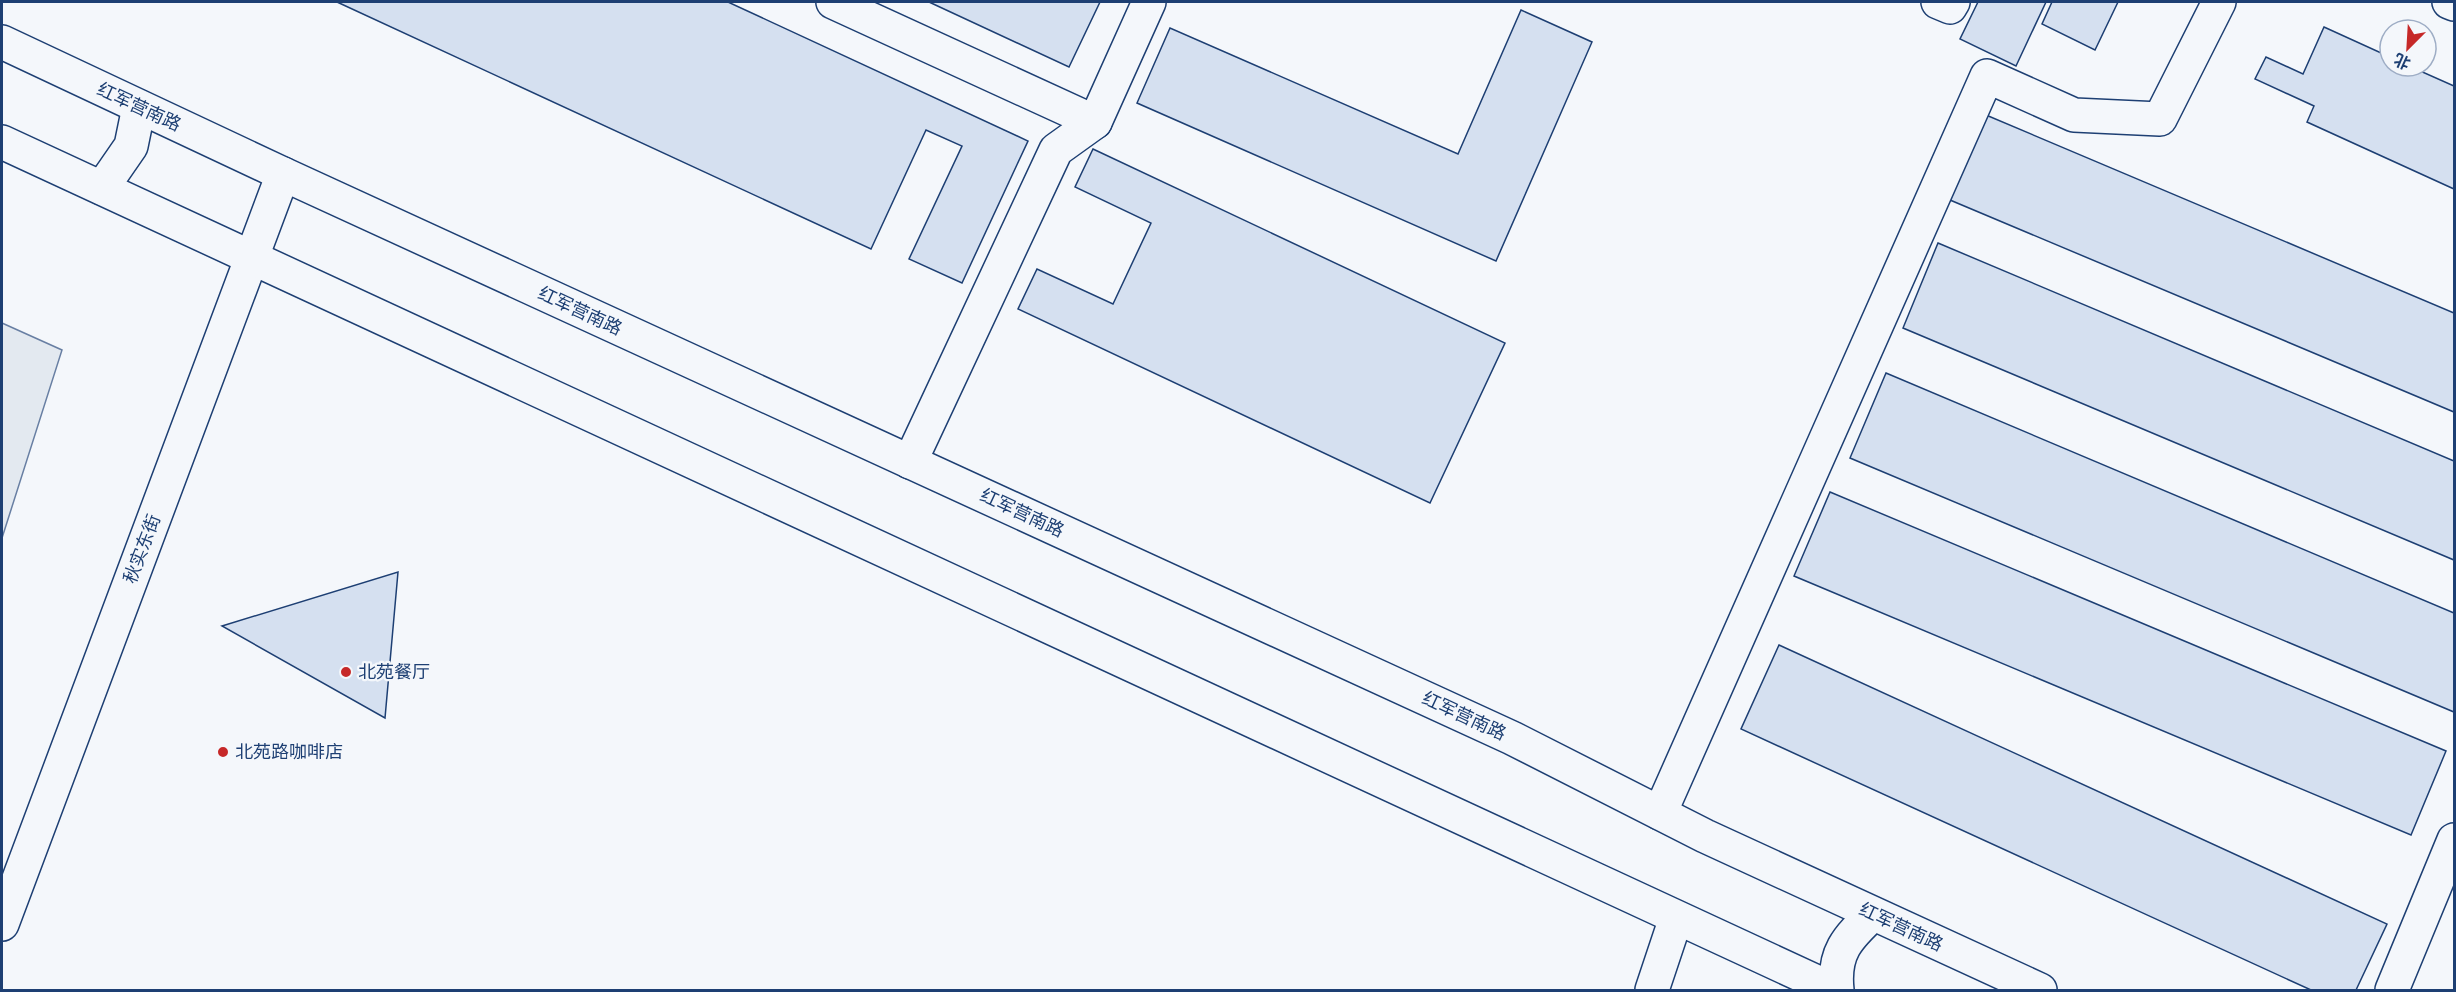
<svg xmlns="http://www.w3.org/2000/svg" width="2456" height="992" font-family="Ubuntu,'Noto Sans SC',sans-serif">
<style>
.green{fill:#e3e9f0;stroke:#687fa3;stroke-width:1.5}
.building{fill:#d5e0f0;stroke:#1d3f73;stroke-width:1.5}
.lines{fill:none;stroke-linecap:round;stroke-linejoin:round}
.minor-casing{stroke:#1d3f73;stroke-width:36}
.major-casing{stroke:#1d3f73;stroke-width:36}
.minor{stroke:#f4f7fb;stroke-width:33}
.major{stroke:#f4f7fb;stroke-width:33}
.poi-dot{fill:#c62828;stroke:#f4f7fb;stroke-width:2}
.labels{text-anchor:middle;stroke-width:4.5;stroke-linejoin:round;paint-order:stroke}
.street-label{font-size:18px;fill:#1d3f73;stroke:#f4f7fb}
.poi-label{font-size:18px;fill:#1d3f73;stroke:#f4f7fb;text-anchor:start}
</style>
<rect width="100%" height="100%" fill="#f4f7fb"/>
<!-- green -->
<polygon class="green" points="2,323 62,350 2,538"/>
<!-- building -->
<g class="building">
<polygon points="337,2 728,2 1028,141 962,283 909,259 962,146 926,130 871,249"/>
<polygon points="929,2 1100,2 1069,67"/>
<polygon points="1978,2 2046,2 2016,66 1960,39"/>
<polygon points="2052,2 2118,2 2095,50 2042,24"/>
<polygon points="1521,10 1592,42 1496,261 1137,103 1170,28 1458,154"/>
<polygon points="2324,27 2390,57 2390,66 2409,66 2454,86 2454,189 2307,122 2314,106 2255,79 2266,57 2303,74"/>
<polygon points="1986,115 2454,313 2454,412 1950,200"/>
<polygon points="1093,149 1505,343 1430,503 1018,309 1037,269 1113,304 1151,223 1075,187"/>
<polygon points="1938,243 2454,461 2454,560 1903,328"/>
<polygon points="1886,373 2454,613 2454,712 1850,458"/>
<polygon points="1830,492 2446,751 2411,835 1794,576"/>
<polygon points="398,572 385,718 222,626"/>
<polygon points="1779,645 2387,924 2356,990 2311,990 1741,729"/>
</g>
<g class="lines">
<defs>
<g id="minor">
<polyline points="833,2 1095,122"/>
<polyline points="1938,2 1950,7 1953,2"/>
<polyline points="2449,2 2454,4"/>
<polyline points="910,462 1056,150 1095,122 1149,2"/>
<polyline points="1660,813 1987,76 2074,115 2160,119 2219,2"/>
<polyline points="2,924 283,174"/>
<polyline points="1652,990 1676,918"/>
<polyline points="2392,990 2454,840"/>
</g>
<g id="major">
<polyline points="2,42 283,174 1512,738 1705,836 2040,990"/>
<polyline points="2,142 1834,990"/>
<polyline points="102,188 131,146 139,107"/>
<path d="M1837,990C1833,953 1847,938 1873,914"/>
</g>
</defs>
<!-- minor casing -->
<use href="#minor" class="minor-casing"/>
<!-- major casing -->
<use href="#major" class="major-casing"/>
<!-- minor -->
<use href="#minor" class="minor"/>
<!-- major -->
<use href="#major" class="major"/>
</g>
<!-- markers -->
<g class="poi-dot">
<circle cx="346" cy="672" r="6"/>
<circle cx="223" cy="752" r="6"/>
</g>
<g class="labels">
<!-- street labels -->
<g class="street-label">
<text transform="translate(139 107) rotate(25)" y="6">红军营南路</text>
<text transform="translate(580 311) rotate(25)" y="6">红军营南路</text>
<text transform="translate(1022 513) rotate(25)" y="6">红军营南路</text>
<text transform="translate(142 549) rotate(-69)" y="6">秋实东街</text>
<text transform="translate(1464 716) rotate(25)" y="6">红军营南路</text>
<text transform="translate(1901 927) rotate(25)" y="6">红军营南路</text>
</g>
<!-- poi labels -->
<g class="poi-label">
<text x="358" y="678">北苑餐厅</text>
<text x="235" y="758">北苑路咖啡店</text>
</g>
</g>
<!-- border -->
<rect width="2456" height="992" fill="none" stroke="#1d3f73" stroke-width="6"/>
<!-- north arrow -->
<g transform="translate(2408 48) rotate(204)"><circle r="28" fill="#f4f7fb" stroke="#9eadc5" stroke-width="1.5"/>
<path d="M0-4.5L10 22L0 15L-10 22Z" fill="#c62828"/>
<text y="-9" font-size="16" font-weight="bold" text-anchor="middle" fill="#1d3f73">北</text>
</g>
</svg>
